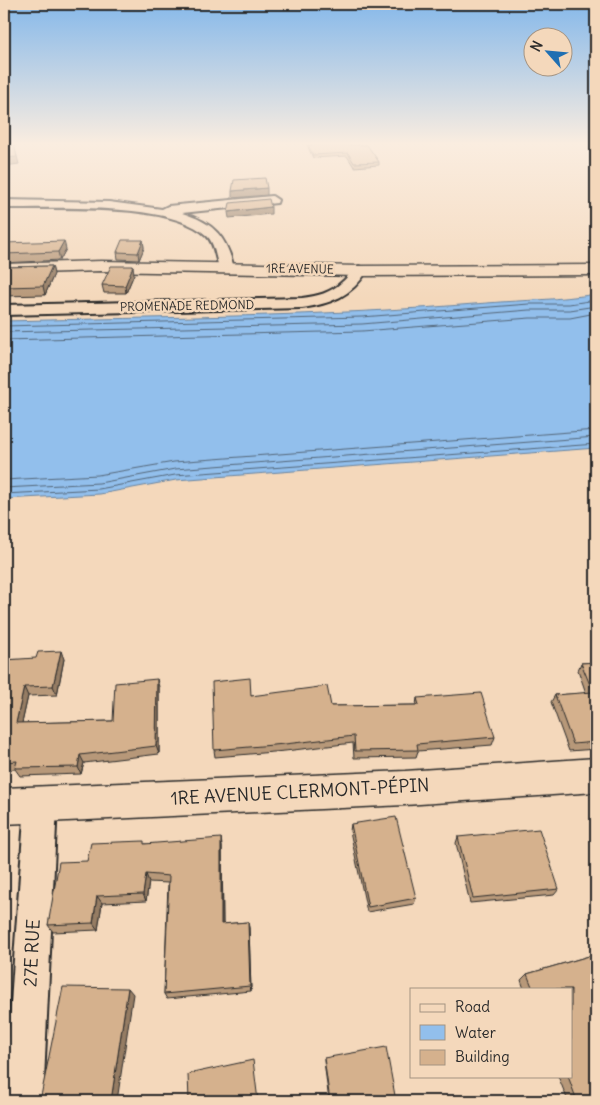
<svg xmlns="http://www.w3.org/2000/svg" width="600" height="1105" font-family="Delius,sans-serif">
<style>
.water{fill:#92bfec;stroke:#69849f}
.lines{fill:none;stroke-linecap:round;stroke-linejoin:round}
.shore{stroke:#546678;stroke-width:1}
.street-casing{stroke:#2b2b2b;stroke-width:4}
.secondary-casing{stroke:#2b2b2b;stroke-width:3}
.street{fill:#f4d8bb;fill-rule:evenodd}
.secondary{fill:#f4d8bb;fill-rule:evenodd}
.wall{fill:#b79879;stroke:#2b2b2b}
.shaded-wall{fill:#957c63;stroke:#2b2b2b}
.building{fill:#d5b18d;stroke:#2b2b2b}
.labels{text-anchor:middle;stroke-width:5;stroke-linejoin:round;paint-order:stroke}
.far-street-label{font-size:12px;fill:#2b2b2b;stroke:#f4d8bb}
.near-street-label{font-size:18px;fill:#2b2b2b;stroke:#f4d8bb}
</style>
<rect width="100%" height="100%" fill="#f4d8bb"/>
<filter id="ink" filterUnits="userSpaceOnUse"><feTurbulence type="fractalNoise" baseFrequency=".02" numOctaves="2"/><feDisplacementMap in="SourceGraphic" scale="10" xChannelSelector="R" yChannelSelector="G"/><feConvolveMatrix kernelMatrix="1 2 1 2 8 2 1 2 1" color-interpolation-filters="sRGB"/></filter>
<g filter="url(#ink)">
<!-- water -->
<path class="water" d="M596,294V448L176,480L100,494L4,499V321C165,317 326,317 487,303C524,300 560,300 596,294Z"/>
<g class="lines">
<!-- shore -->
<g class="shore">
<polyline points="4,326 362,317 529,304 569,304 596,300"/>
<polyline points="4,332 362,324 529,310 570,310 596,306"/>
<polyline points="4,340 362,331 530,318 570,318 596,313"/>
<polyline points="4,480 98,475 174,462 596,430"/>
<polyline points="4,488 99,483 175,469 596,437"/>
<polyline points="4,494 99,489 175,475 596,444"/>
</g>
<defs>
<g id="street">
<path d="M272,196L278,200L277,203L182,213C214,223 226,236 234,268L232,271H222C214,261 217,246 207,236C170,201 54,209 4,208V200L109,202L162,209L168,206Z"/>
<path d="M359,266L364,268L367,271C352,296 330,304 302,308L4,315V305L302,298C317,296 331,293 342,282C349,277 351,269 359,266Z"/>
<polygon points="41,789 52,793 57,804 43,1101 4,1101 25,804 30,793"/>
</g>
<g id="secondary">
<polygon points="101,261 359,266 596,265 596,275 359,276 101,271 4,274 4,264"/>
<polygon points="596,758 596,792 405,805 4,824 4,788 405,771"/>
</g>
</defs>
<!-- street casing -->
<use href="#street" class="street-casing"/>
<!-- secondary casing -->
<use href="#secondary" class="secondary-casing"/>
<!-- street -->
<use href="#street" class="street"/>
<!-- secondary -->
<use href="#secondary" class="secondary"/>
</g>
<!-- wall -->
<g class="wall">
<polygon points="307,145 367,145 379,162 379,165 354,167 347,156 313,158"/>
<polygon points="143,240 144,248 139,260 118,259 117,252"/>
<polygon points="4,243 66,249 60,260 4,263"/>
<polygon points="52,266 54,274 45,295 4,296 4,267"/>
<polygon points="134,274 126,293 104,293 102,285"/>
<polygon points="64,659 57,695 28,696 22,723 113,721 159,687 159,754 84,763 81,774 20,776 15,769 4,770 4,660"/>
<polygon points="596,662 596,749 569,751 551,702 555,695 586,693 578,670 581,663"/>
<polygon points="251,696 331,706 416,705 417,698 495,737 492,745 418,751 416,757 354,758 353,743 285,751 215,757 214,750"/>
<polygon points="351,824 416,898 414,904 367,912 350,831"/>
<polygon points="458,837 559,889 554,895 470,903 456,843"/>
<polygon points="145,844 222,846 223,924 248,922 249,928 251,991 167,999 164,994 168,883 149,882 146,901 102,903 98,930 53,932 48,925 87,861"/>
<polygon points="596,954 596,1101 568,1101 558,1076 571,1076 571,989 524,989 521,980 527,974"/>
<polygon points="324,1058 396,1101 329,1101 324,1061"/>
</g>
<!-- shaded-wall -->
<g class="shaded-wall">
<polygon points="14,145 19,164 5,166 4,184 4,158"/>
<polygon points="267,188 267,195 232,198 232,191"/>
<polygon points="271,207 271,214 229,218 228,212"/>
<polygon points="143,240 144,248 139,260 138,253"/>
<polygon points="64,241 66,249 60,260 58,252"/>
<polygon points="52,266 54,274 45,295 43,286"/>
<polygon points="133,266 134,274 126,293 125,286"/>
<polygon points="61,651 64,659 57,695 53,686"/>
<polygon points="157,679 159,687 159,754 156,746"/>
<polygon points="24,687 28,696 20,732 16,723"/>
<polygon points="80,755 84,763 81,774 78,767"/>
<polygon points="221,838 222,846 223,931 221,924"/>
<polygon points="146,874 149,882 146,901 143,894"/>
<polygon points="97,896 102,903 98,930 93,923"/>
<polygon points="248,922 249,928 251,991 250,986"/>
<polygon points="128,988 133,994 117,1101 111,1101"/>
<polygon points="4,1021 8,1024 5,1055 4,1064"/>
</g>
<!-- building -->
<g class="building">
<polygon points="4,145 14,145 17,157 4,158"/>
<polygon points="308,145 367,145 379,162 354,163 348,153 313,155"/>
<polygon points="265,178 267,188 232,191 234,180"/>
<polygon points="269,199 271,207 228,212 230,203"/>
<polygon points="122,240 143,240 138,253 117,252"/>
<polygon points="64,241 58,252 4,254 4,243"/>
<polygon points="52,266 43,286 4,287 4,267"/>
<polygon points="111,266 133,266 125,286 102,285"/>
<polygon points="61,651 53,686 24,687 16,723 113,721 115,683 157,679 156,746 80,755 78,767 15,768 17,761 4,762 4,660 36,658 38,652"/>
<polygon points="596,662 596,742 573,744 555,695 593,692 581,663"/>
<polygon points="250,678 251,696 327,686 331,706 419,705 417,698 481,693 495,737 417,744 418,750 355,751 354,736 285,744 214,750 212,682"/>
<polygon points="396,817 416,898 368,907 351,824"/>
<polygon points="539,829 559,889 473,898 458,837"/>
<polygon points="221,838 221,924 248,922 250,986 164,994 169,876 146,874 143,894 97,896 93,923 48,925 59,862 87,861 91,843 144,841 144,844"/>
<polygon points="596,954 596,1101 577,1101 568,1076 571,1076 571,989 533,989 527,974"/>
<polygon points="63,987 128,988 111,1101 40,1101"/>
<polygon points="386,1047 396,1101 330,1101 324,1058"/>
<polygon points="253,1060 258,1101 189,1101 188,1074"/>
</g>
</g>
<!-- sky -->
<linearGradient id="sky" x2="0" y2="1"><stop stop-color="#85b8ea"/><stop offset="0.48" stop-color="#faede0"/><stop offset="1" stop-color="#faede0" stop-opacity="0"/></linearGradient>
<rect width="600" height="299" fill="url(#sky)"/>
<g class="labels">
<!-- far-street labels -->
<g class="far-street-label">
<text transform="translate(300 269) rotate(1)" y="4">1RE AVENUE</text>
<text transform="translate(187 306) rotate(-1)" y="4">PROMENADE REDMOND</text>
</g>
<!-- near-street labels -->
<g class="near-street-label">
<text transform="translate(300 792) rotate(-3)" y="6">1RE AVENUE CLERMONT-PÉPIN</text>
<text transform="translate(32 953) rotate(-87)" y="6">27E RUE</text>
</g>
</g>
<!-- margin -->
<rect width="600" height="1105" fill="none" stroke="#f4d8bb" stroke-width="20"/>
<rect x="10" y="10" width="580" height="1085" fill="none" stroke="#2b2b2b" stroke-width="2" filter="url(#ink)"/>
<!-- legend -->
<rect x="410" y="988" width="162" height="90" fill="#f4d8bb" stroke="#a49381"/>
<rect x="420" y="1004" width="25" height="8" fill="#f4d8bb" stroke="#a49381"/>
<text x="455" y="1012" font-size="15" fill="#2b2b2b">Road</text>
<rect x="420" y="1025" width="25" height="15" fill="#92bfec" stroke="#a49381"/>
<text x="455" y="1038" font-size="15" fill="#2b2b2b">Water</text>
<rect x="420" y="1050" width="25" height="15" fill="#d5b18d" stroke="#a49381"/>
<text x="455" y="1062" font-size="15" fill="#2b2b2b">Building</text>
<!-- north arrow -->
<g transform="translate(548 52) rotate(297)"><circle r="24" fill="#f4d8bb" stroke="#a49381"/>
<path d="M0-4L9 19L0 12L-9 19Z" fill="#1f6fb2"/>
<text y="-8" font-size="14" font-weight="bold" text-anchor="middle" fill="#2b2b2b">N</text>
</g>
</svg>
